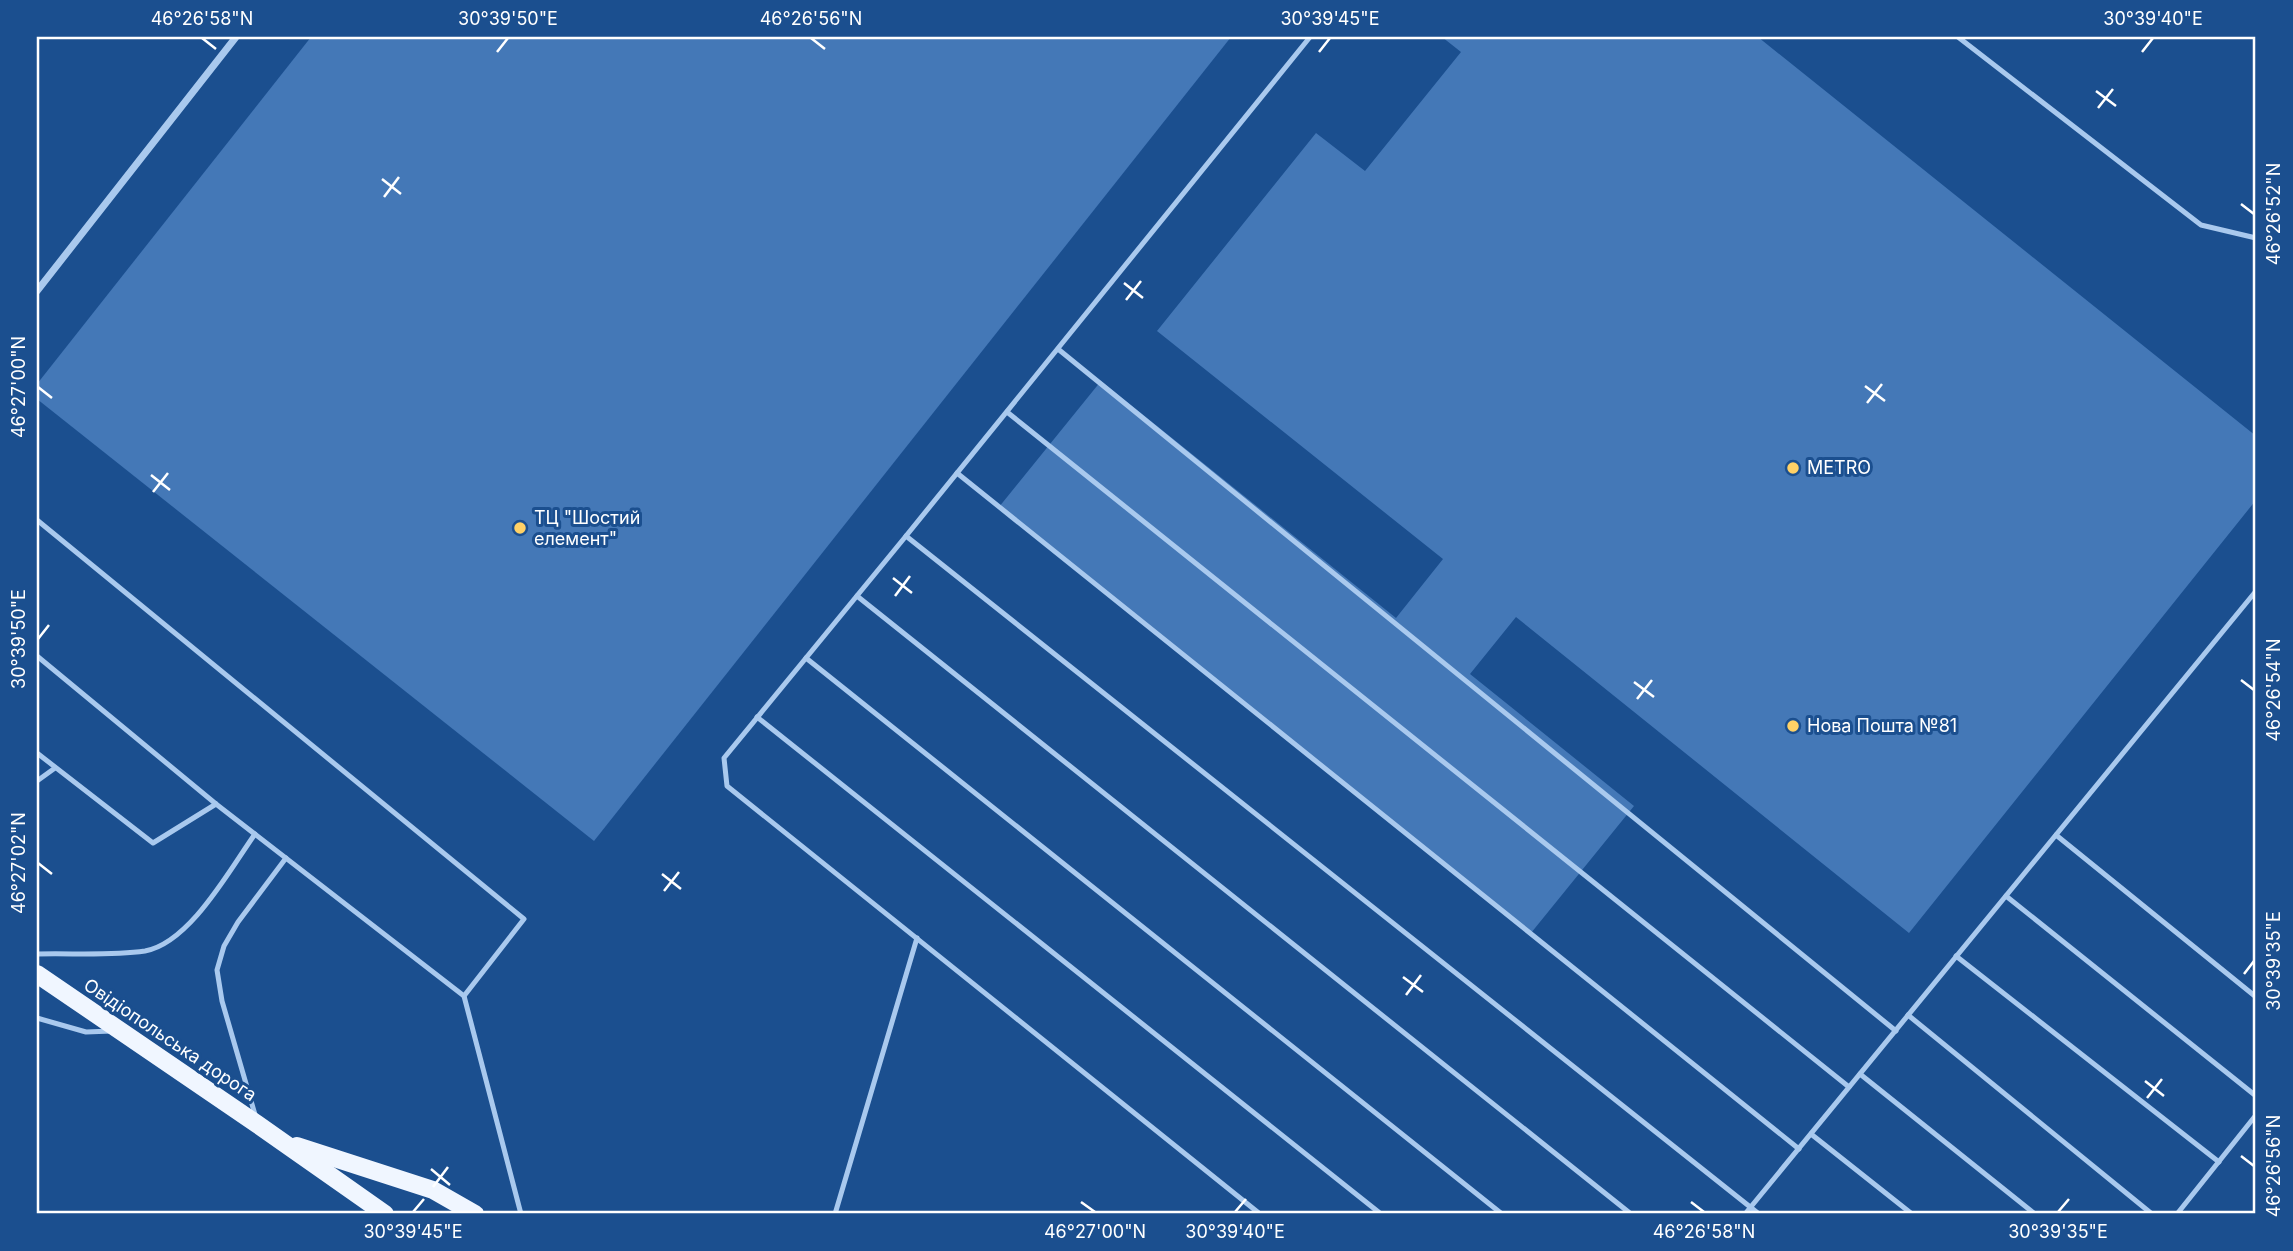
<svg xmlns="http://www.w3.org/2000/svg" width="2293" height="1251" font-family="Inter,sans-serif">
<style>
.building{fill:#4478b7}
.lines{fill:none;stroke-linecap:round;stroke-linejoin:round}
.service{stroke:#a9c9ee;stroke-width:5}
.minor{stroke:#a9c9ee;stroke-width:7}
.primary{stroke:#f0f6ff;stroke-width:18}
.ticks{fill:none;stroke:#fff;stroke-width:2.5}
.poi-dot{fill:#ffd166;stroke:#1b4f8f;stroke-width:2.5}
.labels{text-anchor:middle;stroke-width:6;stroke-linejoin:round;paint-order:stroke}
.poi-label{font-size:18px;fill:#fff;stroke:#1b4f8f;text-anchor:start}
.street-label{font-size:18px;fill:#fff;stroke:#1b4f8f}
.neatline{fill:none;stroke:#fff;stroke-width:2.5}
.ticks-label{font-size:18px;text-anchor:middle;fill:#fff}
</style>
<rect width="100%" height="100%" fill="#1b4f8f"/>
<!-- building -->
<g class="building">
<polygon points="311,37 1231,37 594,841 37,399 37,384"/>
<polygon points="1442,37 1758,37 2256,436 2256,500 1909,933 1516,617 1470,674 1634,806 1531,933 999,507 1101,381 1396,618 1443,559 1157,331 1316,133 1365,171 1461,52"/>
</g>
<g class="lines">
<!-- service -->
<g class="service">
<polyline points="1958,37 2201,225 2256,238"/>
<polyline points="1058,349 1896,1031"/>
<polyline points="1007,412 1849,1087"/>
<polyline points="957,473 1799,1149"/>
<polyline points="37,520 524,919 464,996"/>
<polyline points="906,536 1310,37"/>
<polyline points="857,596 1631,1214"/>
<polyline points="37,656 216,804 464,996 521,1214"/>
<polyline points="806,658 1502,1214"/>
<polyline points="757,717 1381,1214"/>
<polyline points="37,753 153,843 216,804"/>
<polyline points="37,781 55,768"/>
<polyline points="2056,835 2256,997"/>
<polyline points="2006,896 2256,1096"/>
<path d="M37,954C72,953 110,956 145,951C190,943 230,869 255,834"/>
<polyline points="1956,956 2219,1162"/>
<polyline points="1908,1015 2152,1214"/>
<polyline points="37,1018 86,1032 112,1031"/>
<polyline points="1860,1074 2035,1214"/>
<polyline points="256,1118 222,1001 217,970 224,946 238,922 286,858"/>
<polyline points="1811,1134 1912,1214"/>
<polyline points="835,1214 917,938"/>
<polyline points="1260,1214 727,786 724,758 906,536 1759,1214"/>
<polyline points="1745,1214 2256,591"/>
<polyline points="2177,1214 2256,1115"/>
</g>
<!-- minor -->
<polyline class="minor" points="37,291 236,37"/>
<!-- primary -->
<g class="primary">
<polyline points="37,974 257,1124 385,1214"/>
<polyline points="297,1146 433,1190 475,1214"/>
</g>
</g>
<!-- ticks -->
<path class="ticks" d="M202,38L216,49M811,38L825,49M497,52L508,38M1319,52L1330,38M2142,52L2153,38M2096,91L2116,106M2098,108L2113,89M382,179L401,194M384,197L399,177M2241,204L2254,214M1124,283L1143,298M1126,300L1141,281M1865,386L1885,401M38,387L52,398M1867,403L1882,384M151,475L170,490M153,492L168,473M893,578L912,593M895,596L910,576M38,639L49,625M2241,680L2254,690M1634,682L1654,697M1637,699L1652,680M38,863L52,874M662,874L681,889M664,891L679,872M2244,974L2254,961M1403,977L1423,992M1406,995L1421,975M2145,1081L2164,1096M2147,1098L2162,1079M2241,1156L2254,1166M431,1169L450,1185M433,1187L448,1167M1081,1202L1095,1212M1691,1202L1704,1212M413,1212L424,1199M1235,1212L1246,1199M2058,1212L2069,1199"/>
<!-- markers -->
<g class="poi-dot">
<circle cx="1793" cy="468" r="7"/>
<circle cx="520" cy="528" r="7"/>
<circle cx="1793" cy="726" r="7"/>
</g>
<g class="labels">
<!-- poi labels -->
<g class="poi-label">
<text x="1807" y="474">METRO</text>
<text x="534" y="524">ТЦ "Шостий<tspan x="534" dy="21">елемент"</tspan></text>
<text x="1807" y="732">Нова Пошта №81</text>
</g>
<!-- street labels -->
<g class="street-label">
<text transform="translate(170 1040) rotate(34)" y="6">Овідіопольська дорога</text>
</g>
</g>
<!-- border -->
<rect width="2293" height="1251" fill="none" stroke="#1b4f8f" stroke-width="77"/>
<rect x="38" y="38" width="2216" height="1174" class="neatline"/>
<g class="ticks-label">
<text x="202" y="25">46°26'58"N</text>
<text x="508" y="25">30°39'50"E</text>
<text x="811" y="25">46°26'56"N</text>
<text x="1330" y="25">30°39'45"E</text>
<text x="2153" y="25">30°39'40"E</text>
<text transform="translate(2274 214) rotate(-90)" y="6">46°26'52"N</text>
<text transform="translate(19 387) rotate(-90)" y="6">46°27'00"N</text>
<text transform="translate(19 639) rotate(-90)" y="6">30°39'50"E</text>
<text transform="translate(2274 690) rotate(-90)" y="6">46°26'54"N</text>
<text transform="translate(19 863) rotate(-90)" y="6">46°27'02"N</text>
<text transform="translate(2274 961) rotate(-90)" y="6">30°39'35"E</text>
<text transform="translate(2274 1166) rotate(-90)" y="6">46°26'56"N</text>
<text x="413" y="1238">30°39'45"E</text>
<text x="1095" y="1238">46°27'00"N</text>
<text x="1235" y="1238">30°39'40"E</text>
<text x="1704" y="1238">46°26'58"N</text>
<text x="2058" y="1238">30°39'35"E</text>
</g>
</svg>
